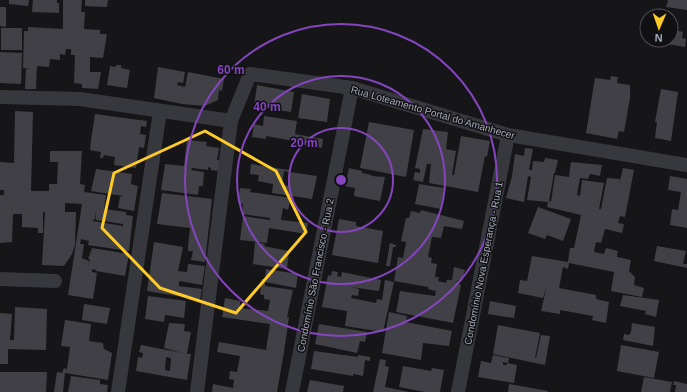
<svg xmlns="http://www.w3.org/2000/svg" width="687" height="392" font-family="Helvetica,sans-serif">
<style>
.building{fill:#404046;fill-rule:evenodd}
.lines{fill:none;stroke-linecap:round;stroke-linejoin:round}
.minor{stroke:#37373e;stroke-width:14}
.marked{fill:none;stroke:#ffcb28;stroke-width:3;stroke-linejoin:round}
.ring{fill:none;stroke:#8445be;stroke-width:2}
.labels{text-anchor:middle;stroke-width:3;stroke-linejoin:round;paint-order:stroke}
.street-label{font-size:10px;fill:#a7abba;stroke:#111114}
.centre{fill:#8445be;stroke:#111114;stroke-width:2}
.ring-label{font-size:12px;text-anchor:middle;font-weight:bold;fill:#8445be;stroke:#111114;stroke-width:3;stroke-linejoin:round;paint-order:stroke}
</style>
<rect width="100%" height="100%" fill="#161619"/>
<!-- building -->
<g class="building">
<polygon points="9,0 29,0 28,6 9,4"/>
<polygon points="33,0 57,0 57,3 59,3 59,13 32,12"/>
<polygon points="63,0 82,0 81,12 85,12 84,29 100,30 100,34 107,34 103,58 90,57 90,72 101,72 98,89 82,88 82,84 74,83 75,55 71,55 71,49 66,49 65,55 60,54 60,60 50,59 49,67 37,66 36,89 25,89 26,69 31,69 23,68 24,31 28,31 28,27 63,29"/>
<polygon points="85,0 108,0 107,7 85,6"/>
<polygon points="668,0 687,0 687,10 666,7"/>
<polygon points="0,7 6,7 6,27 0,26"/>
<rect x="1" y="28" width="21" height="22"/>
<polygon points="671,29 683,32 682,38 686,39 685,47 667,44 668,40 671,40"/>
<polygon points="0,52 22,53 21,84 0,83"/>
<polygon points="116,65 121,65 121,68 130,70 127,88 107,85 110,66 116,67"/>
<polygon points="158,67 185,72 183,83 178,82 177,85 185,87 188,72 224,79 222,91 219,90 218,100 205,106 182,104 154,98"/>
<polygon points="611,76 618,77 617,83 630,85 630,98 624,132 619,131 617,139 586,133 595,78 610,80"/>
<polygon points="257,85 294,92 291,112 254,106"/>
<polygon points="661,89 678,92 671,141 655,138 657,122 655,122"/>
<polygon points="302,94 330,99 327,122 298,118"/>
<path d="M15,111L33,112L31,191H49V184H57L58,162H50V151H82L80,184L85,185L84,192L106,195L104,209L126,212V215L133,216L129,251L88,245L89,241L81,239L80,244H84L82,258L89,261L88,268L90,259H88L92,248L129,254L125,276L96,271L97,264L96,270L92,269V272L97,273L93,299L68,295L82,204L65,203V212H76L75,245L72,254L64,266L42,265L45,212H43V233H38V228L22,227V214H13L12,242L0,243V195H4V190H0V162L14,163ZM96,211V220L123,224V226L93,221V219L95,220Z"/>
<polygon points="95,114 147,121 146,127 141,126 140,134 146,135 144,148 139,147 136,168 114,165 115,157 104,155 103,158 100,158 101,152 90,150 91,140 96,140 91,140"/>
<polygon points="264,116 297,121 295,134 323,139 322,148 294,143 294,141 266,136 266,139 252,137 254,124 263,126"/>
<polygon points="369,122 414,130 406,177 360,168"/>
<polygon points="423,129 448,132 446,149 456,151 452,175 454,175 461,136 490,141 487,157 485,156 478,192 429,183 431,164 427,164 423,182 413,180 415,172 420,173 420,169 415,168"/>
<polygon points="187,140 207,142 206,146 219,148 217,160 221,161 219,171 211,170 211,168 208,167 208,170 192,168 191,170 204,172 203,186 199,186 198,195 161,190 165,164 184,166"/>
<polygon points="525,148 533,149 529,170 532,170 533,161 544,162 545,158 558,160 555,173 554,173 553,179 549,201 551,202 555,175 569,177 571,162 602,165 600,176 590,174 588,179 580,178 577,195 580,196 582,180 604,183 599,209 601,209 607,178 620,179 619,185 623,168 634,170 625,217 620,216 618,223 624,224 622,233 605,229 601,243 596,242 594,252 604,254 606,248 618,251 617,257 631,260 629,271 635,277 634,285 644,288 642,297 611,291 614,272 569,263 568,269 563,267 559,288 596,295 596,299 609,302 606,323 592,320 593,316 560,310 560,314 541,311 547,285 543,298 518,293 520,280 527,281 532,256 568,262 570,248 574,248 581,215 547,207 548,202 527,200 531,177 528,176 524,202 506,198 512,176 515,154 524,156"/>
<polygon points="251,164 289,170 289,172 284,171 282,185 288,186 290,172 317,176 312,199 272,193 273,184 258,181 259,175 250,174"/>
<polygon points="349,168 362,171 362,173 372,175 371,176 385,177 380,201 354,196 355,188 345,186"/>
<polygon points="96,169 132,174 131,184 138,186 134,211 118,208 120,197 123,196 91,191"/>
<polygon points="670,176 687,179 687,228 670,225 672,209 678,210 681,192 668,190"/>
<polygon points="419,184 444,188 441,209 415,204"/>
<polygon points="240,188 251,189 250,192 291,198 288,210 283,208 281,220 308,223 306,234 269,228 267,243 240,240 243,216 270,220 270,218 242,214 243,204 238,203"/>
<polygon points="162,193 212,199 205,262 191,260 193,251 188,251 188,246 190,228 157,224"/>
<polygon points="538,207 571,219 563,241 547,235 545,239 528,233"/>
<polygon points="421,210 464,221 462,229 444,226 441,238 432,237 428,257 432,258 431,263 437,264 435,277 439,277 438,281 446,283 447,280 452,280 454,267 465,270 462,281 458,280 457,283 461,285 453,323 396,312 400,291 435,296 436,291 428,289 428,287 394,281 398,257 403,258 406,242 401,241 406,218 409,218 411,211 420,213"/>
<polygon points="339,219 356,222 356,226 383,231 378,263 332,255"/>
<polygon points="154,242 183,247 178,271 187,272 188,264 205,266 202,285 179,281 179,285 178,286 202,289 200,300 147,291"/>
<polygon points="255,242 265,244 264,246 268,247 289,251 287,269 253,264"/>
<polygon points="390,243 396,245 396,247 393,247 390,266 386,266"/>
<polygon points="657,246 686,251 683,264 687,264 687,268 654,261"/>
<polygon points="266,269 298,274 296,288 265,282 265,286 293,290 287,317 289,317 284,352 277,392 212,392 213,384 233,388 234,380 229,379 230,371 237,372 240,356 217,352 219,342 266,350 270,324 222,317 225,298 240,301 240,308 268,311 270,300 264,299 264,295 260,294 262,279 265,279"/>
<polygon points="332,271 338,272 337,276 341,277 342,272 381,280 379,291 351,287 359,289 358,296 352,295 351,298 376,303 377,299 382,300 385,280 394,282 383,332 345,326 347,311 322,307 328,275 331,276"/>
<polygon points="623,295 659,300 656,317 645,314 646,311 620,306"/>
<polygon points="148,296 186,301 184,318 165,315 164,322 145,319"/>
<polygon points="490,301 516,306 514,318 488,314"/>
<polygon points="84,304 110,308 107,324 82,320"/>
<polygon points="15,307 47,309 46,350 8,349 8,364 0,364 0,313 12,314 10,340 14,340"/>
<polygon points="389,312 407,316 406,322 452,331 449,346 423,343 421,360 382,353"/>
<polygon points="65,320 91,324 89,341 103,343 104,349 112,353 108,380 65,373 63,392 54,392 57,372 62,373 64,368 67,369 70,347 61,346"/>
<path d="M169,323L185,324L184,331L191,332L187,354H191L187,380L136,371L138,357L142,358L143,353L139,352L141,345L182,353L164,348ZM166,357L171,358L170,371L165,370Z"/>
<polygon points="632,323 655,327 653,346 623,340 624,334 629,335 631,332"/>
<polygon points="319,324 367,332 365,342 360,341 357,353 315,344"/>
<polygon points="498,325 540,333 535,358 536,358 541,335 550,336 545,365 493,354"/>
<polygon points="621,345 659,352 654,378 617,371"/>
<polygon points="314,351 358,357 358,355 370,357 370,361 365,360 363,376 353,374 353,376 311,369"/>
<polygon points="493,355 509,358 508,363 503,362 503,365 507,365 507,363 517,365 514,383 478,377 481,361 491,363"/>
<polygon points="380,359 386,360 385,366 389,367 385,387 409,392 373,392"/>
<polygon points="403,366 431,371 432,368 444,370 440,392 425,392 399,387"/>
<polygon points="0,372 47,372 46,392 0,392"/>
<polygon points="71,376 100,380 100,384 108,385 107,392 68,392"/>
<polygon points="644,377 672,382 670,392 641,392"/>
<polygon points="310,380 344,386 343,392 307,392"/>
<polygon points="674,381 687,384 687,392 675,392 676,385 673,385"/>
<polygon points="509,384 548,391 548,392 508,392"/>
</g>
<g class="lines">
<!-- minor -->
<g class="minor">
<polyline points="0,97 80,99 231,121"/>
<polyline points="0,279 55,281"/>
<polyline points="118,392 160,111"/>
<polyline points="197,392 231,121 250,74 352,88 508,135 687,165"/>
<polyline points="292,392 352,88"/>
<polyline points="458,392 508,135"/>
</g>
</g>
<!-- marked area -->
<path class="marked" d="M205,131L276,171L306,232L236,313L160,288L102,228L114,173Z"/>
<!-- distance rings -->
<g class="ring">
<circle cx="341" cy="180" r="52"/>
<circle cx="341" cy="180" r="104"/>
<circle cx="341" cy="180" r="156"/>
</g>
<g class="labels">
<!-- street labels -->
<g class="street-label">
<text transform="translate(433 112) rotate(16)" y="4">Rua Loteamento Portal do Amanhecer</text>
<text transform="translate(483 263) rotate(-79)" y="4">Condomínio Nova Esperança - Rua 1</text>
<text transform="translate(315 275) rotate(-79)" y="4">Condomínio São Francisco - Rua 2</text>
</g>
</g>
<circle cx="341" cy="180" r="6" class="centre"/>
<g class="ring-label">
<text x="231" y="74">60 m</text>
<text x="267" y="111">40 m</text>
<text x="304" y="147">20 m</text>
</g>
<!-- north arrow -->
<g transform="translate(659 28) rotate(182)"><circle r="19" fill="#111114" stroke="#4d4f56"/>
<path d="M0-3L7 15L0 10L-7 15Z" fill="#ffcb28"/>
<text y="-6" font-size="11" font-weight="bold" text-anchor="middle" fill="#a7abba">N</text>
</g>
</svg>
